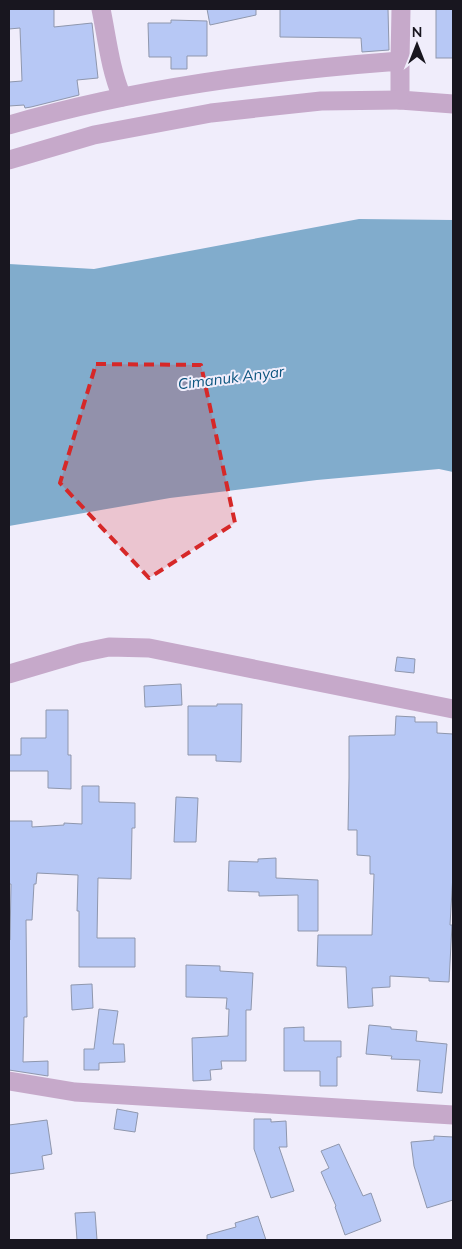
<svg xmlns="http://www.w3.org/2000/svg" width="462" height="1249" font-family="Mulish,sans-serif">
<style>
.water{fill:#81accc}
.building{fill:#b7c8f5;stroke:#8f97ad}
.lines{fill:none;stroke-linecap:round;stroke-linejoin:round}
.minor{stroke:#c6a9ca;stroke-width:19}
.marked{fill:#d62828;fill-opacity:0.2;stroke:#d62828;stroke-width:4;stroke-dasharray:10 6;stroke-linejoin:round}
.labels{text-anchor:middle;stroke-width:4;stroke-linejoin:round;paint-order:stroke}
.water-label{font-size:15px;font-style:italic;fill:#0c557f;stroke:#f0edfb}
</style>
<rect width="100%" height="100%" fill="#f0edfb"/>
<!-- water -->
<polygon class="water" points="359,219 453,220 453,472 439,469 317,480 170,498 9,526 9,264 94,269"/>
<!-- building -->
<g class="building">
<polygon points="9,9 54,9 54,27 92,23 98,78 77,80 79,95 31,107 25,108 24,105 9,106 9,82 22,81 20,28 9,29"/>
<polygon points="207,9 256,9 256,15 210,25"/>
<polygon points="280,9 388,9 389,50 362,52 361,38 280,37"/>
<rect x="436" y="9" width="17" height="49"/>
<polygon points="171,20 207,21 207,56 187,56 187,69 171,69 171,57 149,57 148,23 171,23"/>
<polygon points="397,657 415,659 414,673 395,671"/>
<polygon points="181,684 182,705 145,707 144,686"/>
<polygon points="217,704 242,704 241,762 216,761 216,755 188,755 188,706 217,706"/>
<polygon points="46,710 68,710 68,755 71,755 71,789 48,788 48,771 9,771 9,755 21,755 21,738 46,738"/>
<polygon points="396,716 415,717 415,722 437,722 437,733 453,734 453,874 450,925 452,925 449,982 429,981 429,978 390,976 390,987 372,988 373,1006 348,1008 346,967 317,966 318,935 372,935 374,874 370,874 370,856 357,855 357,830 348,830 349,778 349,736 395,735"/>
<polygon points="82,786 99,786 99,802 135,803 135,828 132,828 131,879 98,878 97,938 135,938 135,967 79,967 79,911 77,911 78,875 37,873 36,884 34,884 32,920 26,920 27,1017 24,1017 23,1062 48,1061 48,1076 9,1070 9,941 10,940 11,884 9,884 9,821 32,821 32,827 64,825 64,823 82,824"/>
<polygon points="176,797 198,798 196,842 174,842"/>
<polygon points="276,858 276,878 318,880 318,931 298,931 298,895 259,896 259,892 228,891 229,861 258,862 258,859"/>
<polygon points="186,965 220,966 220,971 253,973 251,1010 246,1010 246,1061 221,1061 222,1069 210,1070 211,1080 193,1081 192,1038 228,1036 229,1009 226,1009 227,998 186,997"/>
<polygon points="92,984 93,1008 72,1010 71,985"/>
<polygon points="99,1009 118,1011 113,1044 124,1044 125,1062 99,1063 99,1070 84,1070 84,1049 94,1049"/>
<polygon points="369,1025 391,1027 391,1029 417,1031 416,1041 447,1044 442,1093 417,1091 420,1060 391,1059 392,1056 366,1054"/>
<polygon points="304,1027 304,1041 341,1041 341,1057 337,1057 337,1086 320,1086 320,1071 284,1071 284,1028"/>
<polygon points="117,1109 138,1113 135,1132 114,1129"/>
<polygon points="254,1119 271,1119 271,1122 286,1121 287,1147 279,1147 294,1191 271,1198 254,1149"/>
<polygon points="47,1120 52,1154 42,1156 44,1169 9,1174 9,1125"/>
<polygon points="434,1136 453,1137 453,1200 427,1208 414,1166 411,1142 434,1140"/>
<polygon points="339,1144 363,1196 371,1193 381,1221 345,1235 335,1207 336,1206 321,1172 329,1168 321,1151"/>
<polygon points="95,1212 97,1240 77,1240 75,1213"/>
<polygon points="258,1216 266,1240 207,1240 207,1235 236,1227 235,1223"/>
</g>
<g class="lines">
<!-- minor -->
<g class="minor">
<path d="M101,9C107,38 110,69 122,97"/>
<polyline points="400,61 401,9"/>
<path d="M9,125C136,88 268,71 400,61V100L453,104"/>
<polyline points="9,160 94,135 211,113 321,101 400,100"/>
<polyline points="9,674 80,653 109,647 149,648 453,709"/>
<polyline points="9,1081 75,1092 453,1115"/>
</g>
</g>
<!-- marked area -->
<path class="marked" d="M96,364L201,365L235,523L149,578L60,483Z"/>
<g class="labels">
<!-- water labels -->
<g class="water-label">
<text transform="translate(231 378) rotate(-7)" y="5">Cimanuk Anyar</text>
</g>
</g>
<!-- border -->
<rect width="462" height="1249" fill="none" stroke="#18161f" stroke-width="20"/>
<!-- north arrow -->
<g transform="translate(417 45)" stroke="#f0edfb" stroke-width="4" paint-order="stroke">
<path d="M0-4L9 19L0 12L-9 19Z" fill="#18161f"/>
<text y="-8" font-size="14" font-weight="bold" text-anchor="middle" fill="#18161f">N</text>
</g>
</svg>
